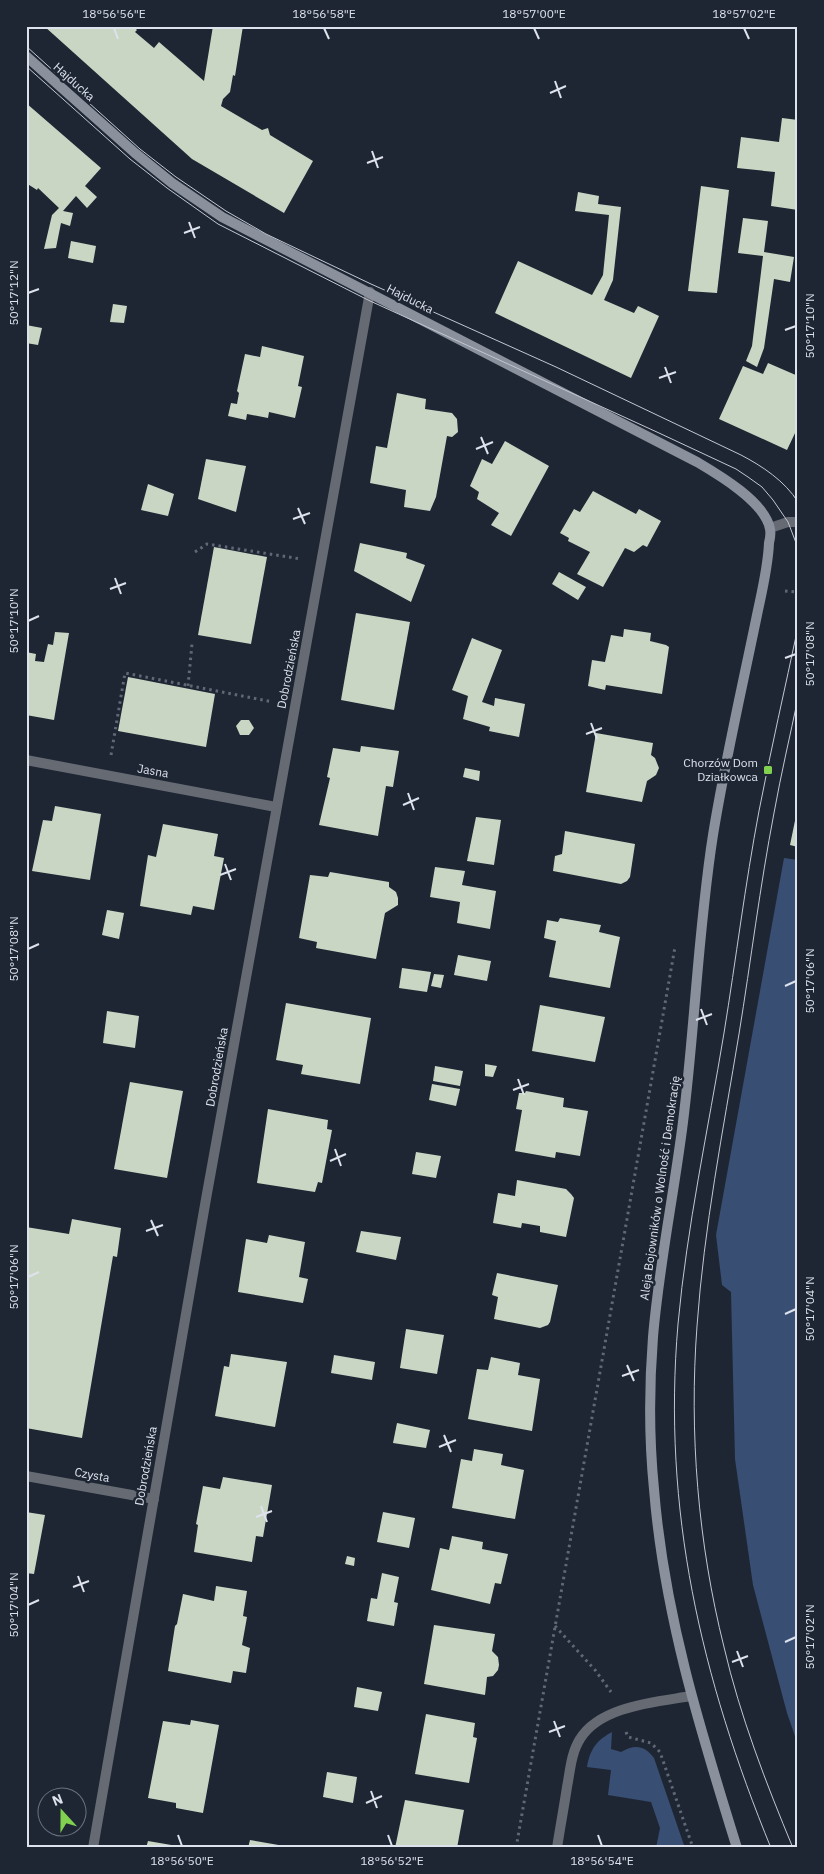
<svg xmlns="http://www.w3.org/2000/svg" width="824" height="1874" font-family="'IBM Plex Sans',sans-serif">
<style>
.green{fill:#394e73}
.building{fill:#cad6c4}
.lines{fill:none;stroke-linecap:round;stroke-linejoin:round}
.path{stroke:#616875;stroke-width:3;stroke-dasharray:2.5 4;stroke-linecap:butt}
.lane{stroke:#666a72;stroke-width:10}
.street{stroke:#666a72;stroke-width:10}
.secondary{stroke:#8a919d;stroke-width:10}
.tram{stroke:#c2c7d2;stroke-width:1}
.ticks{fill:none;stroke:#dde2ec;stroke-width:2}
.poi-dot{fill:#82d050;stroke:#1e2634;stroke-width:2}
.labels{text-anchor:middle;stroke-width:5;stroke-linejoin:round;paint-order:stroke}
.street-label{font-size:12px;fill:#dde2ec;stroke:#1e2634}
.poi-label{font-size:12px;fill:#dde2ec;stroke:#1e2634;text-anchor:end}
.neatline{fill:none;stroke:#dde2ec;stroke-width:2}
.ticks-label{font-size:12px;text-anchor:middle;fill:#dde2ec}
</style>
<rect width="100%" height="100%" fill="#1e2634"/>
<!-- green -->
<g class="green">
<polygon points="784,858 798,860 798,1745 787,1713 753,1585 735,1459 731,1292 722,1285 716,1235"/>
<path d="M612,1732L611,1749L621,1752C634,1744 645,1745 654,1758L685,1848H656L660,1828L651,1802L608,1795L611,1770L587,1767C590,1749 597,1740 612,1732Z"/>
</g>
<!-- building -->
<g class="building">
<polygon points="44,26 133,26 137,30 135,32 154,48 159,42 204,81 213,26 243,26 235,76 233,75 230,92 223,99 221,106 262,130 268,128 270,135 313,161 284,213 192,159"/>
<polygon points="26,103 101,168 85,186 97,197 87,208 76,196 63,211 73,213 70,226 61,223 56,248 44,249 52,215 59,208 38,188 37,190 26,183"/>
<polygon points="782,118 798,120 798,210 771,206 775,172 737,168 741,137 779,142"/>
<polygon points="701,186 729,190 717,293 688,291"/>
<polygon points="578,192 599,196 598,204 621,207 613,280 604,300 634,313 638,306 659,316 631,378 495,313 518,261 592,295 603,275 609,215 575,211"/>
<polygon points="743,218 768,221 764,252 794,257 790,282 774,279 764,348 757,367 746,361 752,346 763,256 738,253"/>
<polygon points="71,241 96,246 93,263 68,258"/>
<polygon points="113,304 127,306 124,323 110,322"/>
<polygon points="26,325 42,328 38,345 26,343"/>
<polygon points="262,346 304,356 298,386 302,387 295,418 269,412 268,418 247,414 246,420 228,416 231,403 237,404 239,393 237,391 245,354 260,357"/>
<polygon points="768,363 798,376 798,432 796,431 787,450 719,419 743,366 763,374"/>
<polygon points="397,393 426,399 425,409 452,413 457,419 458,432 452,437 447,436 436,497 430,511 404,507 406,490 370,483 376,446 387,448"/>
<polygon points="505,441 549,466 511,536 491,525 499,513 477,499 479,492 470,486 482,459 492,464"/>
<polygon points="206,459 246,466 236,512 198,499"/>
<polygon points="148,484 174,494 168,516 141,510"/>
<polygon points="593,491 636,514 639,509 661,521 647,547 643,545 634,552 625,548 603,587 577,574 590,552 568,541 569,538 560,533 574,509 580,512"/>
<polygon points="360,543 407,553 406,558 425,565 411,602 354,571"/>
<polygon points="214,547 267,557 251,644 198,635"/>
<polygon points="559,572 586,587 578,600 552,584"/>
<polygon points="356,613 410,622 394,710 341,700"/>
<polygon points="624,629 651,633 650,641 666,645 669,647 662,694 606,685 605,690 588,686 592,660 605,662 611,635 623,637"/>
<polygon points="55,632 69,633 54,720 26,715 26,652 36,654 35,661 44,662 48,644 53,645"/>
<polygon points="472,638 502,650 482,702 494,706 495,698 525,704 519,737 489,731 490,727 463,719 468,696 452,690"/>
<polygon points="128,677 215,694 206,747 118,731"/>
<polygon points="241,720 249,720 254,728 249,735 240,735 236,726"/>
<polygon points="596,733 653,743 651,755 655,758 659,768 656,775 647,781 642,802 586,792"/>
<polygon points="361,746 399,751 393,787 386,786 378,836 319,825 330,778 327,777 333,748 360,752"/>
<polygon points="465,768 480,771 479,781 463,777"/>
<polygon points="55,806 101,814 90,880 32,871 43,820 52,821"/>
<polygon points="797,811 798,811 798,847 790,845"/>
<polygon points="476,817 501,820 494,865 467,861"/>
<polygon points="163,824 218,834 214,856 224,858 214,910 193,906 191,915 140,906 148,855 156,857"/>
<polygon points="565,831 635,844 630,877 627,881 621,884 553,871 555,856 562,854"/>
<polygon points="435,867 465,871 462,885 496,891 490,929 457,923 460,902 430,897"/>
<polygon points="330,872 389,882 389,887 396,892 398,898 398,905 385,913 376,959 316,948 317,942 299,938 310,875 328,877"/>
<polygon points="107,910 124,913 119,939 102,935"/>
<polygon points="560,918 601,925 599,932 620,937 610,988 549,977 556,941 544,938 547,920 558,922"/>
<polygon points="458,955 491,961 487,981 454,975"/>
<polygon points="402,968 431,972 427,992 399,988"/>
<polygon points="434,974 444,975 441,988 431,986"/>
<polygon points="286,1003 371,1018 360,1084 301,1074 303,1065 276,1060"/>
<polygon points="540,1005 605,1017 595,1062 532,1051"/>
<polygon points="107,1011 139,1016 135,1048 103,1043"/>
<polygon points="485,1064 497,1066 493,1077 485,1076"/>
<polygon points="435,1066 463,1071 460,1086 433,1081"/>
<polygon points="130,1082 183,1091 167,1178 114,1169"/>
<polygon points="432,1084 460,1089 456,1106 429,1100"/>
<polygon points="526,1091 564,1098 563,1107 588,1111 580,1156 556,1152 555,1158 515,1151 522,1110 516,1109 519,1093 525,1093"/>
<polygon points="268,1109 328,1120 327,1129 332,1130 322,1183 318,1182 315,1192 257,1183"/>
<polygon points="416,1152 441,1156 436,1178 412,1174"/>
<polygon points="517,1180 566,1189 571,1194 574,1198 566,1237 540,1232 540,1226 522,1223 521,1228 493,1223 498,1193 515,1196"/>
<polygon points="72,1219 121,1228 117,1257 113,1256 82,1438 26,1428 26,1304 29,1290 26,1290 26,1227 69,1234"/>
<polygon points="361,1231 401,1237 396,1260 356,1252"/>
<polygon points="269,1235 305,1242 299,1277 308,1279 303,1303 238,1292 246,1239 267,1243"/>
<polygon points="497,1273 558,1285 550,1322 548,1325 540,1328 494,1319 498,1297 492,1295"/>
<polygon points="406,1329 444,1335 437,1374 400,1368"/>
<polygon points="231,1354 287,1362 275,1427 215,1416 224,1366 229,1367"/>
<polygon points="334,1355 375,1362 372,1380 331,1373"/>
<polygon points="491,1357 520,1363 518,1375 540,1379 532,1431 468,1419 477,1369 488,1370"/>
<polygon points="397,1423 430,1430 426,1448 393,1443"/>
<polygon points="474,1449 503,1454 501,1465 524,1470 515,1519 452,1508 461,1459 472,1461"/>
<polygon points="223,1477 272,1485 263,1537 256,1536 252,1562 194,1552 198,1525 196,1524 203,1486 220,1489"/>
<polygon points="26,1512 45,1515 34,1574 26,1573"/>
<polygon points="383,1512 415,1518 409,1548 377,1542"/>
<polygon points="452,1536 483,1542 482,1549 508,1554 501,1584 495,1583 490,1604 431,1590 440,1548 449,1550"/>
<polygon points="347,1556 355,1558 354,1566 345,1564"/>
<polygon points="382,1573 399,1577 394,1602 398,1603 394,1626 367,1621 371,1598 377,1599"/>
<polygon points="216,1586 247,1591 243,1616 247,1617 242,1645 250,1648 246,1673 233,1671 231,1683 168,1671 175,1626 177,1624 183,1594 214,1601"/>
<polygon points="434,1625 495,1634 492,1651 498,1657 499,1665 498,1670 493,1676 487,1677 485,1695 424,1684"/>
<polygon points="357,1687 382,1692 378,1711 354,1707"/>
<polygon points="426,1714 475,1723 473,1737 477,1738 469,1783 415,1774"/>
<polygon points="191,1720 219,1725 203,1813 176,1808 176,1803 148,1798 163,1721 190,1725"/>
<polygon points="327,1772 357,1777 353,1803 323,1797"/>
<polygon points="405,1800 464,1810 457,1848 395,1848"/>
<polygon points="250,1840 290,1847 290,1848 248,1848"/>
<polygon points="148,1841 183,1847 183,1848 146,1848"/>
</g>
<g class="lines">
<!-- path -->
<g class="path">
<polyline points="195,552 207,544 301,559"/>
<polyline points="785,591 798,592"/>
<polyline points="188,686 192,644"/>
<polyline points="111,755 125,673 273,702"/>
<polyline points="555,1626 595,1670 611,1692"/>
<polyline points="626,1732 628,1737 651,1743 660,1752 693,1848"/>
<polyline points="516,1848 675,947"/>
</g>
<!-- lane -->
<path class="lane" d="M557,1848C560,1828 564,1807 567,1787C570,1772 571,1753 580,1739C600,1706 656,1702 691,1696"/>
<!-- street -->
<g class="street">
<polyline points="770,528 788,522 798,522"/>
<polyline points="26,760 276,807"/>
<polyline points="26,1476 154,1499"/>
<polyline points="93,1848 206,1199 370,292"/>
</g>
<!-- secondary -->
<path class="secondary" d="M26,56L135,153L172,183L222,217L697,462C719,475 765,502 770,529C771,534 770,539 769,543C768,567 762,591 757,615C742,688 725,761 713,835C698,930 695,1027 683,1122C674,1194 659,1265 653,1337C649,1388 649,1439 654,1489C664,1614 700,1729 737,1848"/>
<!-- tram -->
<g class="tram">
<path d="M26,46L140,149L176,177L226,211L266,234L371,284L556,367L741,455C762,466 785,481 798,502"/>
<polyline points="26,66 130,159 167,188 218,224 368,300 659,433 736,469 748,477 762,487 773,500 788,522 798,548"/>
<path d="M771,1848C701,1677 662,1510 678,1324C687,1226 708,1130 724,1033C736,959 745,885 759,811C771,749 785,688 798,627"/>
<path d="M793,1848C766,1783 740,1716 724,1647C698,1543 689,1433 697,1326C704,1227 723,1131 739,1034C751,960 760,886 774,813C781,774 790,736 798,698"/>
</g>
</g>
<!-- ticks -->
<path class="ticks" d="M114,28L118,39M324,28L329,39M534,28L539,39M744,28L749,39M555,81L561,98M550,93L566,86M372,151L378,168M367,163L383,157M189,222L195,238M184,233L200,227M28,293L39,289M785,330L796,326M665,367L671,383M659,378L676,372M481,437L488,454M476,449L493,442M298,508L305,524M293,519L310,513M115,578L121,594M110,589L126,583M28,621L39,616M785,658L796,654M591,723L597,739M586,734L602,728M408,793L414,810M403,805L419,798M225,864L231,880M220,875L236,869M28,949L39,944M785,986L796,981M701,1009L707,1025M696,1020L712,1014M518,1079L524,1095M513,1090L529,1084M335,1149L341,1166M330,1161L346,1154M151,1220L158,1236M146,1231L163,1225M28,1277L39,1272M785,1314L796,1309M627,1365L634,1381M622,1376L639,1370M444,1435L451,1452M439,1447L456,1440M261,1506L267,1522M256,1517L272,1511M78,1576L84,1592M73,1587L89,1581M28,1605L39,1600M785,1642L796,1637M737,1651L743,1667M732,1662L748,1656M554,1721L560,1737M549,1732L565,1726M371,1791L377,1808M366,1803L382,1796M178,1835L182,1846M388,1835L392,1846M598,1835L602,1846"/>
<!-- markers -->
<rect class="poi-dot" x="763" y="765" width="10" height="10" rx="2.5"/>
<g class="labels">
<!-- street labels -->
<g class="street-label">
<text transform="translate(74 82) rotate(42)" y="4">Hajducka</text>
<text transform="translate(410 299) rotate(27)" y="4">Hajducka</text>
<text transform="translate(289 669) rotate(-79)" y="4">Dobrodzieńska</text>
<text transform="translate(153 771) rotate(10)" y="4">Jasna</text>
<text transform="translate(217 1067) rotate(-80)" y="4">Dobrodzieńska</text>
<text transform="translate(660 1188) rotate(-82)" y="4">Aleja Bojowników o Wolność i Demokrację</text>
<text transform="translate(146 1466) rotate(-80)" y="4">Dobrodzieńska</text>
<text transform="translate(92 1475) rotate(10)" y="4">Czysta</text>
</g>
<!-- poi labels -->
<g class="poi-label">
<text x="758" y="767">Chorzów Dom<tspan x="758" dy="14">Działkowca</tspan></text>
</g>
</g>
<!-- border -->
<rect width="824" height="1874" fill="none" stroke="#1e2634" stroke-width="55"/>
<!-- north arrow -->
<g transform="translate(62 1812) rotate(339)"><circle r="24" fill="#1e2634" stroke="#6a717e"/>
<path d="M0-4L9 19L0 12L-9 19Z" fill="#82d050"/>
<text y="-8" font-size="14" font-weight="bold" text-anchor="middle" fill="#dde2ec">N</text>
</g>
<rect x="28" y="28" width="768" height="1818" class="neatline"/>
<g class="ticks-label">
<text x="114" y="18">18°56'56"E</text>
<text x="324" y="18">18°56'58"E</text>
<text x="534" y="18">18°57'00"E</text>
<text x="744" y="18">18°57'02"E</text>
<text transform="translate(14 293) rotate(-90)" y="4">50°17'12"N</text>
<text transform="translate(810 326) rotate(-90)" y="4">50°17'10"N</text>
<text transform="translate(14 621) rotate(-90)" y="4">50°17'10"N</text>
<text transform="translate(810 654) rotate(-90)" y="4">50°17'08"N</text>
<text transform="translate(14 949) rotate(-90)" y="4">50°17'08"N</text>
<text transform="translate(810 981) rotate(-90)" y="4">50°17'06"N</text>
<text transform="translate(14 1277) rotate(-90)" y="4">50°17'06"N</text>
<text transform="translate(810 1309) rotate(-90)" y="4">50°17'04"N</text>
<text transform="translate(14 1605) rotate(-90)" y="4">50°17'04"N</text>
<text transform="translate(810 1637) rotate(-90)" y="4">50°17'02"N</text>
<text x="182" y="1865">18°56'50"E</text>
<text x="392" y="1865">18°56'52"E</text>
<text x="602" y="1865">18°56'54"E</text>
</g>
</svg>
